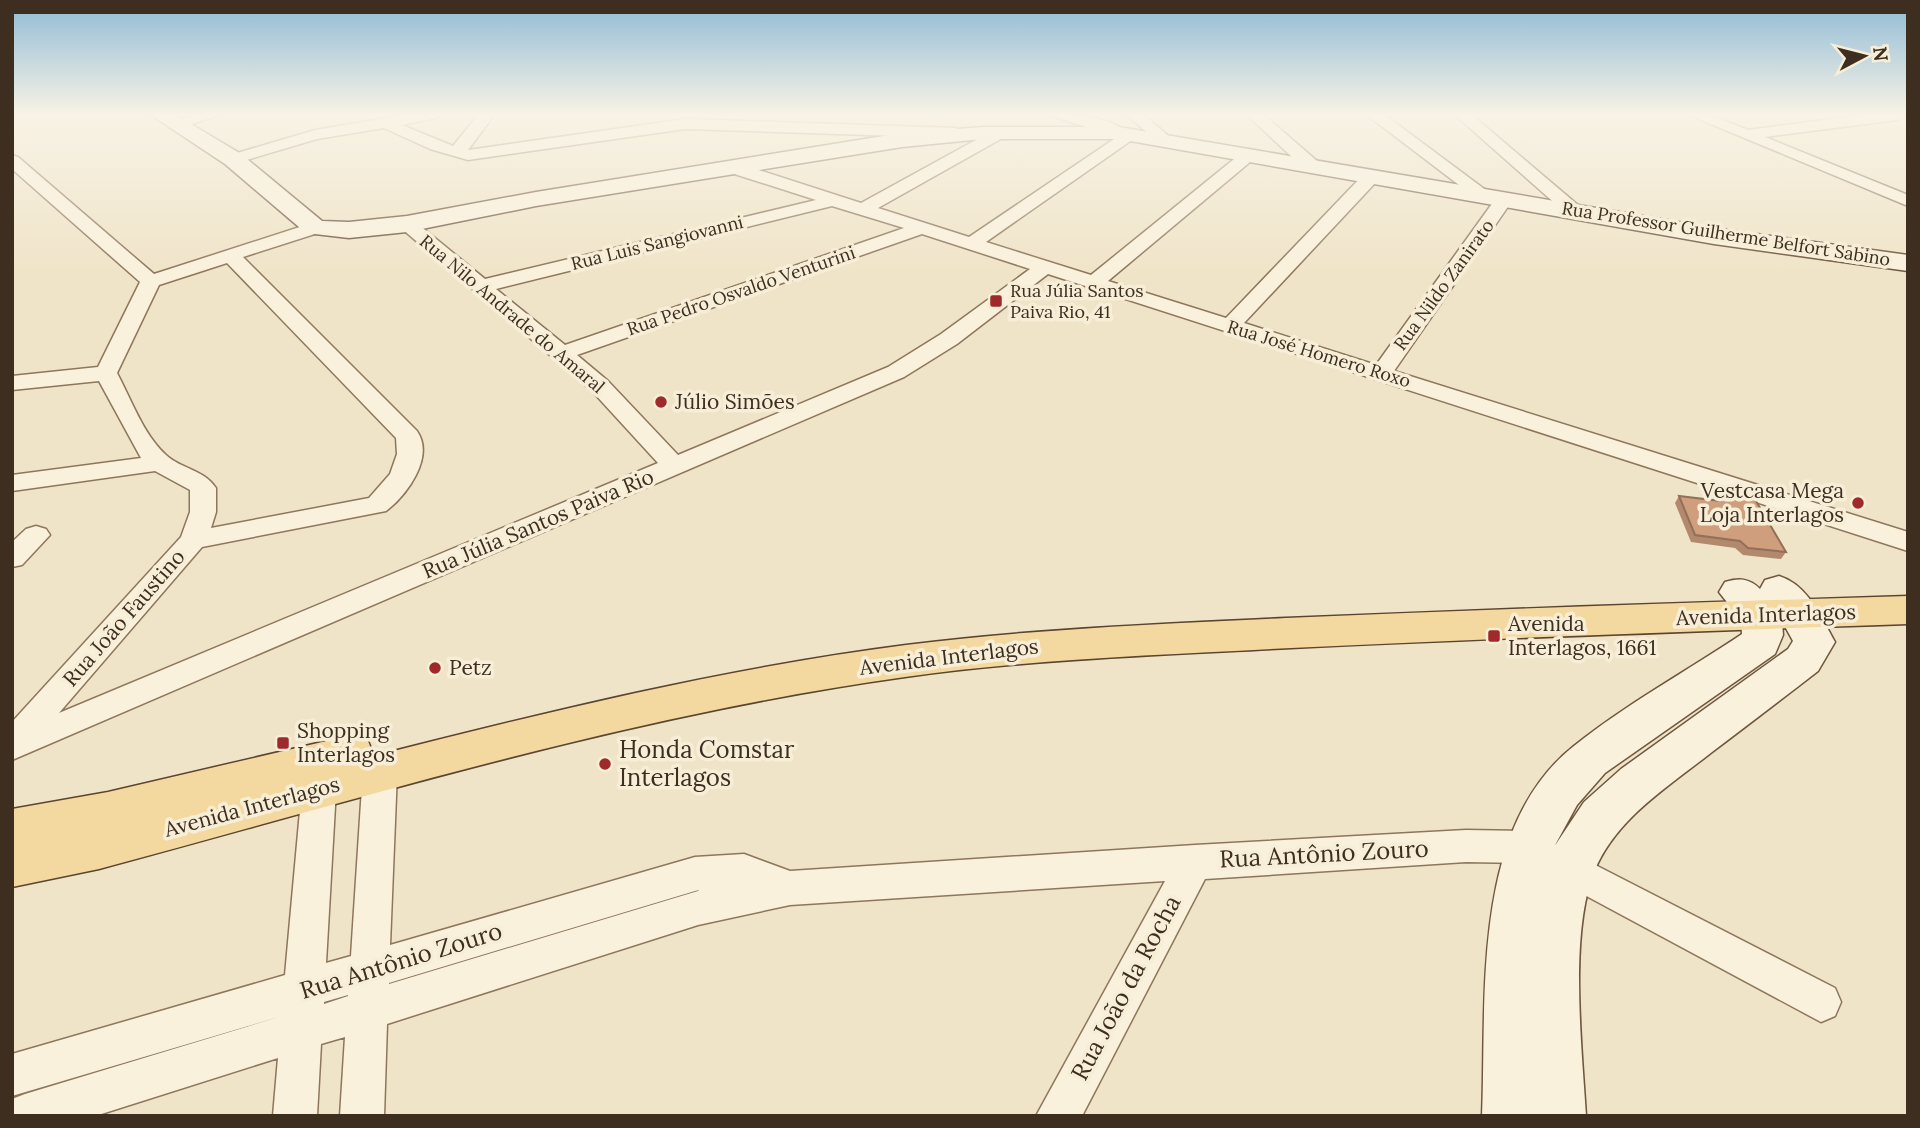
<svg xmlns="http://www.w3.org/2000/svg" width="1920" height="1128" font-family="Lora,serif">
<style>
.lines{fill:none;stroke-linecap:round;stroke-linejoin:round}
.street-casing{stroke:#8d765c;stroke-width:3}
.secondary-casing{stroke:#6f573f;stroke-width:3}
.primary-casing{stroke:#5b4430;stroke-width:3}
.street{fill:#faf1dc;fill-rule:evenodd}
.secondary{fill:#faf1dc;fill-rule:evenodd}
.primary{fill:#f3d9a0;fill-rule:evenodd}
.wall{fill:#b2896c}
.building{fill:#cf9f7d;stroke:#916f58;stroke-width:2}
.poi-dot{fill:#9e2a2b;stroke:#f7eed8;stroke-width:2.5}
.labels{text-anchor:middle;stroke-width:7;stroke-linejoin:round;paint-order:stroke}
.far-street-label{font-size:18px;fill:#3d2e20;stroke:#f7eed8}
.far-poi-label{font-size:18px;fill:#3d2e20;stroke:#f7eed8;text-anchor:start}
.poi-label{font-size:21px;fill:#3d2e20;stroke:#f7eed8;text-anchor:start}
.street-label{font-size:21px;fill:#3d2e20;stroke:#f7eed8}
.near-poi-label{font-size:24px;fill:#3d2e20;stroke:#f7eed8;text-anchor:start}
.near-street-label{font-size:24px;fill:#3d2e20;stroke:#f7eed8}
</style>
<rect width="100%" height="100%" fill="#f0e4c8"/>
<g class="lines">
<defs>
<g id="street">
<polygon points="193,115 219,115 177,129 169,124"/>
<polygon points="404,115 439,115 436,118 402,125 453,146 478,115 494,115 468,150 685,119 956,128 964,133 956,138 685,129 468,160 430,149 384,128 317,139 233,164 225,159 227,156 315,130"/>
<path d="M1048,115C1071,115 1109,115 1126,132H1137L1139,135L986,242L1091,275L1244,151H1256V157L1108,281L1226,318L1365,173H1377L1379,177L1377,181L1244,323L1376,365L1499,194H1511L1514,198L1394,371L1908,532V551L1048,274L957,344L904,377L12,760V722L181,537L190,512V490L155,471L12,491V475L141,458L99,381L12,390V376L98,367L140,282L12,169V155L18,157L154,274L309,224H321L324,228L321,232L243,257L417,431C435,457 407,495 386,511L202,547L59,713L658,463L592,391L401,228L398,224L401,220H413L485,279L816,200L725,171V163H737L861,203L994,130H1006V136L878,208L969,237L1117,137ZM832,206L904,228L565,345L496,289ZM922,234L1030,269L941,334L888,367L678,455L608,381L577,355ZM227,263L396,438L397,454L390,474L369,498L211,528L216,512V488C203,469 181,469 166,455C143,434 131,399 117,373L159,285Z"/>
<polygon points="1127,115 1144,115 1173,140 1171,143 1159,143"/>
<polygon points="1247,115 1264,115 1317,161 1317,169 1305,169"/>
<polygon points="1367,115 1385,115 1491,194 1488,198 1476,198"/>
<polygon points="1455,115 1472,115 1579,206 1582,210 1579,214 1567,214"/>
<polygon points="1689,115 1710,115 1748,130 1862,115 1905,115 1897,120 1765,137 1908,195 1908,206"/>
<polygon points="36,526 46,529 50,535 22,565 12,567 12,542 26,529"/>
<path d="M380,758L392,762L397,772L390,945L695,857L744,854L790,871L1195,845L1466,830L1529,831L1835,988L1841,1002L1835,1016L1821,1022L1525,863L1466,862L1205,879L1082,1116H1036L1165,881L790,905L698,925L387,1024L384,1116H340L345,1037L321,1044L317,1116H273L278,1058L95,1116H12V1099L25,1094L282,1016L12,1096V1054L285,975L302,789L307,779L319,775L331,779L336,789L326,963L351,956L363,772L368,762ZM699,890L698,891L389,984V983L695,891ZM348,995V996L324,1004V1002Z"/>
</g>
<g id="secondary">
<polygon points="151,115 176,115 241,154 322,221 349,222 407,216 536,192 902,133 983,127 1119,127 1714,228 1908,255 1908,271 1714,244 1119,139 983,139 902,147 536,206 407,232 349,238 306,233 225,164"/>
<path d="M1779,576C1808,585 1821,617 1835,642L1818,671C1783,698 1748,725 1712,752C1669,786 1615,819 1594,872C1569,935 1582,1048 1586,1116H1482C1487,998 1470,828 1574,746C1625,705 1687,671 1742,634L1741,620L1719,592L1725,582C1739,578 1749,578 1760,589L1765,580ZM1782,621L1793,641L1788,649L1621,769L1584,802L1554,847L1577,805L1605,773L1775,654L1783,635Z"/>
</g>
<path id="primary" d="M1908,596V624C1702,631 1496,638 1291,648C1162,655 1033,659 905,677C631,715 366,797 99,869L12,887V809L108,792L352,735L368,741L374,756C551,711 726,668 906,645C1033,629 1159,624 1286,618C1493,609 1701,602 1908,596Z"/>
</defs>
<!-- street casing -->
<use href="#street" class="street-casing"/>
<!-- secondary casing -->
<use href="#secondary" class="secondary-casing"/>
<!-- primary casing -->
<use href="#primary" class="primary-casing"/>
<!-- street -->
<use href="#street" class="street"/>
<!-- secondary -->
<use href="#secondary" class="secondary"/>
<!-- primary -->
<use href="#primary" class="primary"/>
</g>
<!-- wall -->
<polygon class="wall" points="1717,491 1786,552 1781,559 1743,555 1735,548 1691,542 1675,503 1679,496 1714,500 1713,497"/>
<!-- building -->
<polygon class="building" points="1717,491 1753,496 1786,552 1748,548 1740,541 1695,535 1679,496 1721,501"/>
<!-- sky -->
<linearGradient id="sky" x2="0" y2="1"><stop stop-color="#8fbad6"/><stop offset="0.42" stop-color="#f8f3e6"/><stop offset="1" stop-color="#f8f3e6" stop-opacity="0"/></linearGradient>
<rect width="1920" height="273" fill="url(#sky)"/>
<!-- markers -->
<g class="poi-dot">
<rect x="989" y="294" width="14" height="14" rx="3.5"/>
<circle cx="661" cy="402" r="7"/>
<circle cx="1858" cy="503" r="7"/>
<rect x="1487" y="629" width="14" height="14" rx="3.5"/>
<circle cx="435" cy="668" r="7"/>
<rect x="276" y="736" width="14" height="14" rx="3.5"/>
<circle cx="605" cy="764" r="7"/>
</g>
<g class="labels">
<!-- far-street labels -->
<g class="far-street-label">
<text transform="translate(1726 234) rotate(9)" y="6">Rua Professor Guilherme Belfort Sabino</text>
<text transform="translate(657 243) rotate(-14)" y="6">Rua Luis Sangiovanni</text>
<text transform="translate(1444 285) rotate(-54)" y="6">Rua Nildo Zanirato</text>
<text transform="translate(741 291) rotate(-19)" y="6">Rua Pedro Osvaldo Venturini</text>
<text transform="translate(512 314) rotate(40)" y="6">Rua Nilo Andrade do Amaral</text>
<text transform="translate(1319 354) rotate(17)" y="6">Rua José Homero Roxo</text>
</g>
<!-- far-poi labels -->
<g class="far-poi-label">
<text x="1010" y="297">Rua Júlia Santos<tspan x="1010" dy="21">Paiva Rio, 41</tspan></text>
</g>
<!-- poi labels -->
<g class="poi-label">
<text x="675" y="409">Júlio Simões</text>
<text x="1844" y="498" text-anchor="end">Vestcasa Mega<tspan x="1844" dy="24">Loja Interlagos</tspan></text>
<text x="1508" y="631">Avenida<tspan x="1508" dy="24">Interlagos, 1661</tspan></text>
<text x="449" y="675">Petz</text>
<text x="297" y="738">Shopping<tspan x="297" dy="24">Interlagos</tspan></text>
</g>
<!-- street labels -->
<g class="street-label">
<text transform="translate(538 524) rotate(-23)" y="7">Rua Júlia Santos Paiva Rio</text>
<text transform="translate(1766 615) rotate(-2)" y="7">Avenida Interlagos</text>
<text transform="translate(124 618) rotate(-49)" y="7">Rua João Faustino</text>
<text transform="translate(949 657) rotate(-7)" y="7">Avenida Interlagos</text>
<text transform="translate(252 807) rotate(-15)" y="7">Avenida Interlagos</text>
</g>
<!-- near-poi labels -->
<g class="near-poi-label">
<text x="619" y="758">Honda Comstar<tspan x="619" dy="28">Interlagos</tspan></text>
</g>
<!-- near-street labels -->
<g class="near-street-label">
<text transform="translate(1324 854) rotate(-3)" y="8">Rua Antônio Zouro</text>
<text transform="translate(401 961) rotate(-17)" y="8">Rua Antônio Zouro</text>
<text transform="translate(1126 988) rotate(-62)" y="8">Rua João da Rocha</text>
</g>
</g>
<!-- border -->
<rect width="1920" height="1128" fill="none" stroke="#3d2e20" stroke-width="28"/>
<!-- north arrow -->
<g transform="translate(1864 56) rotate(83)" stroke="#f7eed8" stroke-width="5" paint-order="stroke">
<path d="M0-5L12 26L0 18L-12 26Z" fill="#3d2e20"/>
<text y="-10" font-size="19" font-weight="bold" text-anchor="middle" fill="#3d2e20">N</text>
</g>
</svg>
